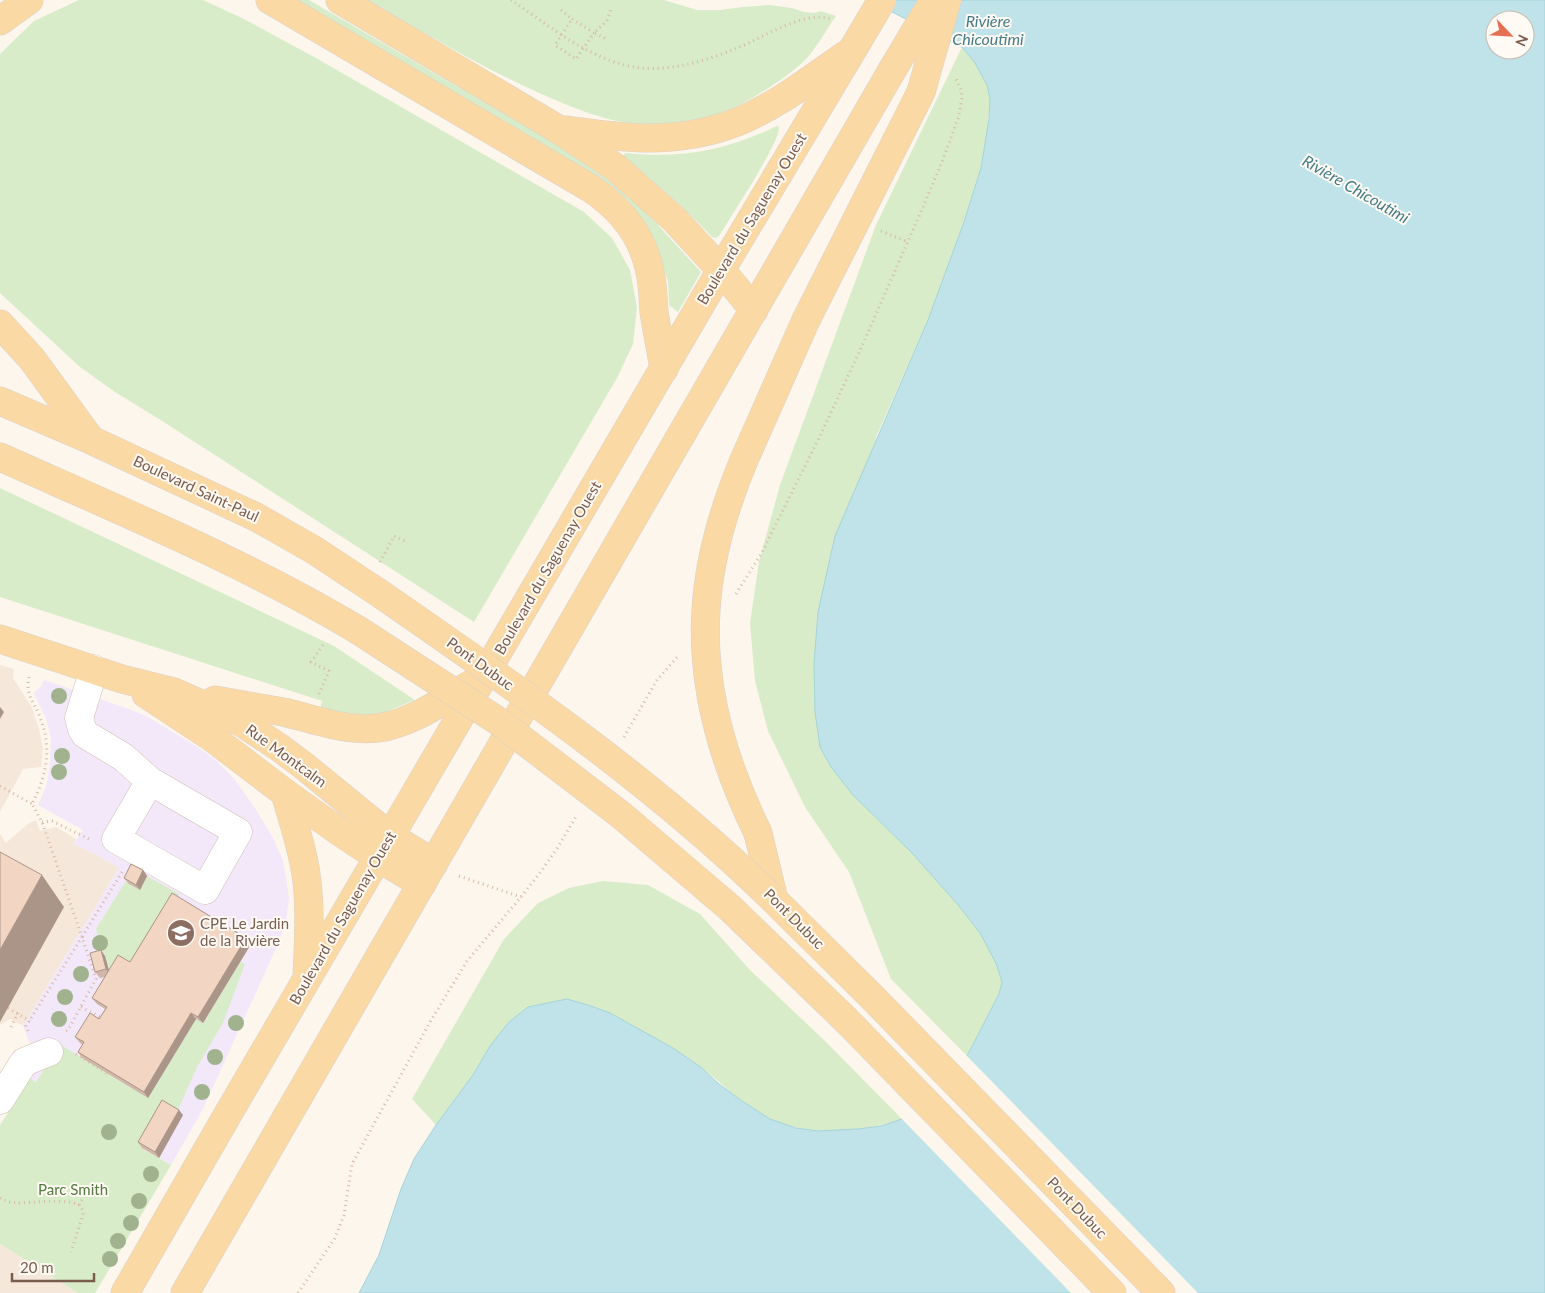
<svg xmlns="http://www.w3.org/2000/svg" width="1545" height="1293" font-family="Lato,sans-serif">
<style>
.residential{fill:#f5e8da}
.education{fill:#f3e8fa}
.green{fill:#d8ecc9}
.water{fill:#bfe3e8;stroke:#a5d3da;fill-rule:evenodd}
.pier{fill:#fdf6ec}
.lines{fill:none;stroke-linecap:round;stroke-linejoin:round}
.minor-casing{stroke:#d1beb0;stroke-width:29}
.major-casing{stroke:#dad1cd;stroke-width:29}
.path{stroke:#d9b8a5;stroke-width:3;stroke-dasharray:1 4;stroke-linecap:butt}
.minor{stroke:#fff;stroke-width:28}
.major{stroke:#fbd9a5;stroke-width:28}
.major-bridge-casing{stroke:#dad1cd;stroke-width:29;stroke-linecap:butt}
.major-bridge{stroke:#fbd9a5;stroke-width:28}
.tree{fill:#a0b28e}
.wall{fill:#d1b7a8}
.shaded-wall{fill:#aa9588}
.building{fill:#f3d5c3;stroke:#aa9588}
.labels{text-anchor:middle;stroke-width:4;stroke-linejoin:round;paint-order:stroke}
.street-label{font-size:15px;fill:#7a5c4d;stroke:#fffaf3}
.education-label{font-size:15px;fill:#785e54;stroke:#fffaf3;text-anchor:start}
.park-label{font-size:15px;fill:#537a41;stroke:#fffaf3}
.water-label{font-size:16px;font-style:italic;fill:#437c86;stroke:#fffaf3}
</style>
<rect width="100%" height="100%" fill="#fdf6ec"/>
<!-- residential -->
<g class="residential">
<polygon points="0,665 14,669 13,678 32,708 39,729 43,748 41,767 23,769 0,812"/>
<polygon points="36,820 40,831 56,827 76,839 74,844 97,855 119,868 23,1026 10,1019 0,1025 0,834 6,843 29,823"/>
<polygon points="0,1244 78,1293 0,1293"/>
</g>
<!-- education -->
<polygon class="education" points="44,680 129,709 148,717 196,746 217,761 235,780 255,808 272,836 283,860 289,898 286,921 278,944 203,1109 171,1165 30,1078 38,1065 23,1026 119,868 97,855 73,844 83,830 38,805 46,787 50,764 51,738 46,719 34,693 41,686"/>
<!-- green -->
<g class="green">
<polygon points="79,0 203,0 242,18 316,58 584,212 612,238 630,270 637,307 633,344 617,378 474,622 159,419 115,392 80,367 0,293 0,54 34,21"/>
<polygon points="292,0 309,0 587,162 609,177 646,212 701,272 678,312 669,305 668,281 655,245"/>
<path d="M367,0H664L697,10H720L743,7L769,5L792,8L804,12L814,13L821,11L836,16C826,30 818,46 806,59C791,74 772,86 754,97C722,116 683,127 645,125C608,123 571,107 537,92C479,66 423,32 367,0Z"/>
<polygon points="962,47 975,63 987,85 990,99 987,137 981,168 964,222 928,320 876,437 831,767 853,795 912,853 959,906 980,933 996,963 1002,982 999,994 967,1056 891,979 849,872 805,807 768,731 755,681 750,623 759,562 780,485 876,225"/>
<path d="M777,126L779,127C780,142 736,208 726,225L719,236L716,238L712,237C684,207 654,182 623,157L625,153C681,159 727,150 777,126Z"/>
<polygon points="0,488 334,646 415,700 375,716 357,717 320,709 322,701 0,597"/>
<polygon points="147,876 179,894 134,968 111,979 96,929 126,881 140,890"/>
<path d="M603,881L648,885L700,914L750,970L826,1042L902,1119C860,1133 812,1137 771,1119C762,1115 751,1107 742,1101C728,1091 716,1078 701,1067C682,1053 661,1042 640,1030C629,1025 620,1018 610,1013C596,1007 581,1003 567,999L490,1046L473,1075L436,1125L412,1099L504,939L538,903L569,888Z"/>
<polygon points="240,962 245,964 223,1023 197,1067 177,1112 143,1149 171,1165 95,1293 78,1293 0,1244 0,1125 30,1078 36,1082 61,1045 148,1098 196,1019 203,1023"/>
</g>
<!-- water -->
<path class="water" d="M868,0H1545V1293H359L379,1255L401,1189L414,1159L436,1125L473,1075L490,1046L509,1022L528,1007L567,999L588,1005L610,1013L673,1048L702,1068L719,1084L742,1101L770,1119L796,1128L818,1131L858,1129L881,1126L902,1119L967,1056L999,994L1002,982L996,963L980,933L959,906L912,853L853,795L831,767L820,747L815,712L814,664L818,612L835,536L928,320L964,222L981,168L989,119L990,99L987,85L975,63L962,47ZM1495,20H1525V50H1495Z"/>
<!-- pier -->
<polygon class="pier" points="965,1054 1198,1293 1071,1293 900,1117"/>
<g class="lines">
<defs>
<g id="minor">
<polyline points="94,669 79,718 82,729 85,734 123,757 150,781 238,832 205,890 116,839 150,781"/>
<polyline points="0,1100 24,1062 49,1052"/>
</g>
<g id="major">
<path d="M270,0L590,188C622,209 645,239 651,277C653,288 653,300 654,312C657,331 661,350 664,369"/>
<polyline points="340,0 558,129 615,167 675,220 721,270 754,310"/>
<polyline points="0,21 29,0"/>
<path d="M564,130C592,133 620,138 648,138C678,138 709,133 737,122C777,106 812,78 847,54"/>
<polyline points="0,324 32,359 91,440"/>
<polyline points="0,401 91,440 256,517 314,550 382,595"/>
<path d="M0,457C121,511 244,562 358,630"/>
<polyline points="744,460 806,320 921,92"/>
<polyline points="0,639 122,679 174,692 241,722 280,748 304,766 391,837 434,863"/>
<polyline points="146,694 214,739 285,793 340,832 379,858 422,884"/>
<path d="M215,700C238,704 260,708 283,712C319,720 355,736 392,725C421,717 447,698 473,683"/>
<path d="M285,793C293,822 304,852 307,882C311,914 308,947 307,978"/>
<polyline points="758,833 774,900 873,998 1161,1293"/>
<polyline points="847,1021 1112,1293"/>
<polyline points="125,1293 228,1114 721,270 853,49"/>
<polyline points="185,1293 891,72"/>
</g>
</defs>
<!-- minor casing -->
<use href="#minor" class="minor-casing"/>
<!-- major casing -->
<use href="#major" class="major-casing"/>
<!-- path -->
<g class="path">
<path d="M511,0C550,26 593,63 641,68C674,71 708,60 737,48C763,38 807,8 833,20"/>
<polyline points="561,10 572,19"/>
<polygon points="572,19 594,33 576,59 555,45"/>
<polyline points="605,38 594,33 607,21 611,9"/>
<polyline points="881,231 908,242"/>
<polyline points="380,562 394,536 407,542"/>
<polyline points="736,594 761,554 820,436 862,346 923,207 942,162 959,116 962,98 961,90 955,77"/>
<polyline points="319,694 329,671 311,662 325,642"/>
<polyline points="624,737 657,680 679,655"/>
<polyline points="0,786 32,804"/>
<polyline points="42,822 52,821 89,839"/>
<polyline points="459,876 521,897"/>
<polyline points="81,1007 102,1018"/>
<polyline points="8,1008 30,1021"/>
<polyline points="11,1027 18,1013"/>
<path d="M28,1031L26,1026L82,937L42,822L32,804C47,775 52,748 40,717C34,702 25,695 29,677"/>
<polyline points="66,1031 68,1030 96,979 82,937 122,872"/>
<polyline points="76,1054 108,1074"/>
<path d="M0,1198L9,1202L16,1203C29,1203 69,1198 79,1205C82,1208 83,1211 83,1215L71,1252"/>
<polyline points="79,1205 85,1194"/>
<polyline points="298,1293 335,1238 344,1215 352,1164 430,1022 467,961 521,897 542,870 558,847 577,815"/>
</g>
<!-- minor -->
<use href="#minor" class="minor"/>
<!-- major -->
<use href="#major" class="major"/>
<defs>
<g id="major-bridge">
<polyline points="853,49 882,0"/>
<polyline points="891,72 934,0"/>
<polyline points="921,92 947,0"/>
<path d="M744,460C724,508 709,558 706,610C701,687 724,764 758,833"/>
<path d="M382,595C518,689 656,784 774,900"/>
<polyline points="358,630 498,721 621,815 730,908 847,1021"/>
</g>
</defs>
<!-- major-bridge casing -->
<use href="#major-bridge" class="major-bridge-casing"/>
<!-- major-bridge -->
<use href="#major-bridge" class="major-bridge"/>
</g>
<!-- trees -->
<g class="tree">
<circle cx="59" cy="696" r="8"/>
<circle cx="62" cy="756" r="8"/>
<circle cx="59" cy="772" r="8"/>
<circle cx="100" cy="943" r="8"/>
<circle cx="81" cy="974" r="8"/>
<circle cx="65" cy="997" r="8"/>
<circle cx="59" cy="1019" r="8"/>
<circle cx="236" cy="1023" r="8"/>
<circle cx="215" cy="1057" r="8"/>
<circle cx="202" cy="1092" r="8"/>
<circle cx="109" cy="1132" r="8"/>
<circle cx="151" cy="1174" r="8"/>
<circle cx="139" cy="1201" r="8"/>
<circle cx="131" cy="1223" r="8"/>
<circle cx="118" cy="1241" r="8"/>
<circle cx="110" cy="1259" r="8"/>
</g>
<!-- wall -->
<g class="wall">
<polygon points="143,870 147,876 140,890 129,884 124,878"/>
<polygon points="246,938 251,944 203,1023 196,1019 148,1098 82,1058 78,1052 83,1045 80,1043 75,1037 99,1019 105,1009 97,1004 92,998 105,977 100,978 95,972 105,956 109,970 130,962"/>
<polygon points="183,1115 159,1158 142,1148 138,1142"/>
</g>
<!-- shaded-wall -->
<g class="shaded-wall">
<polygon points="0,707 4,712 0,719"/>
<polygon points="143,870 147,876 140,890 136,885"/>
<polygon points="42,875 64,907 0,1022 0,950"/>
<polygon points="246,938 251,944 203,1023 198,1017"/>
<polygon points="101,950 105,956 110,975 106,969"/>
<polygon points="191,1013 196,1019 148,1098 144,1092"/>
<polygon points="179,1110 183,1115 159,1158 155,1152"/>
</g>
<!-- building -->
<g class="building">
<polygon points="0,852 42,875 0,950"/>
<polygon points="131,864 143,870 136,885 124,878"/>
<polygon points="172,893 246,938 198,1017 191,1013 144,1092 78,1052 84,1042 75,1037 90,1013 99,1019 107,1007 92,998 118,955 130,962"/>
<polygon points="101,950 106,969 95,972 90,953"/>
<polygon points="162,1100 179,1110 155,1152 138,1142"/>
</g>
<!-- icons -->
<defs>
<symbol id="school-disc" viewBox="-11 -11 22 22"><circle r="9.5" fill="#8d6e63" stroke="#fffaf3"/><path d="M0-5L7-2L0 1L-7-2ZM-4 1L0 2.5L4 1V4Q0 6-4 4Z" fill="#fff"/></symbol>
</defs>
<g fill-rule="evenodd">
<use href="#school-disc" x="165" y="917" width="32" height="32"/>
</g>
<g class="labels">
<!-- street labels -->
<g class="street-label">
<text transform="translate(752 219) rotate(-59)" y="5">Boulevard du Saguenay Ouest</text>
<text transform="translate(196 489) rotate(25)" y="5">Boulevard Saint-Paul</text>
<text transform="translate(548 568) rotate(-60)" y="5">Boulevard du Saguenay Ouest</text>
<text transform="translate(480 664) rotate(36)" y="5">Pont Dubuc</text>
<text transform="translate(286 756) rotate(36)" y="5">Rue Montcalm</text>
<text transform="translate(343 918) rotate(-60)" y="5">Boulevard du Saguenay Ouest</text>
<text transform="translate(794 919) rotate(45)" y="5">Pont Dubuc</text>
<text transform="translate(1077 1208) rotate(46)" y="5">Pont Dubuc</text>
</g>
<!-- education labels -->
<g class="education-label">
<text x="200" y="929">CPE Le Jardin<tspan x="200" dy="17">de la Rivière</tspan></text>
</g>
<!-- park labels -->
<g class="park-label">
<text x="73" y="1195">Parc Smith</text>
</g>
<!-- water labels -->
<g class="water-label">
<text x="988" y="27">Rivière<tspan x="988" dy="18">Chicoutimi</tspan></text>
<text transform="translate(1356 189) rotate(30)" y="6">Rivière Chicoutimi</text>
</g>
</g>
<!-- north arrow -->
<g transform="translate(1510 35) rotate(115)"><circle r="24" fill="#fffaf3" stroke="#cabbb1"/>
<path d="M0-4L9 19L0 12L-9 19Z" fill="#e76f51"/>
<text y="-8" font-size="14" font-weight="bold" text-anchor="middle" fill="#7a5c4d">N</text>
</g>
<!-- scale -->
<path d="M12 1273v8h82v-8" fill="none" stroke="#7a5c4d" stroke-width="2.5"/>
<text x="20" y="1273" font-size="15" fill="#7a5c4d" stroke="#fffaf3" stroke-width="4" paint-order="stroke">20 m</text>
</svg>
